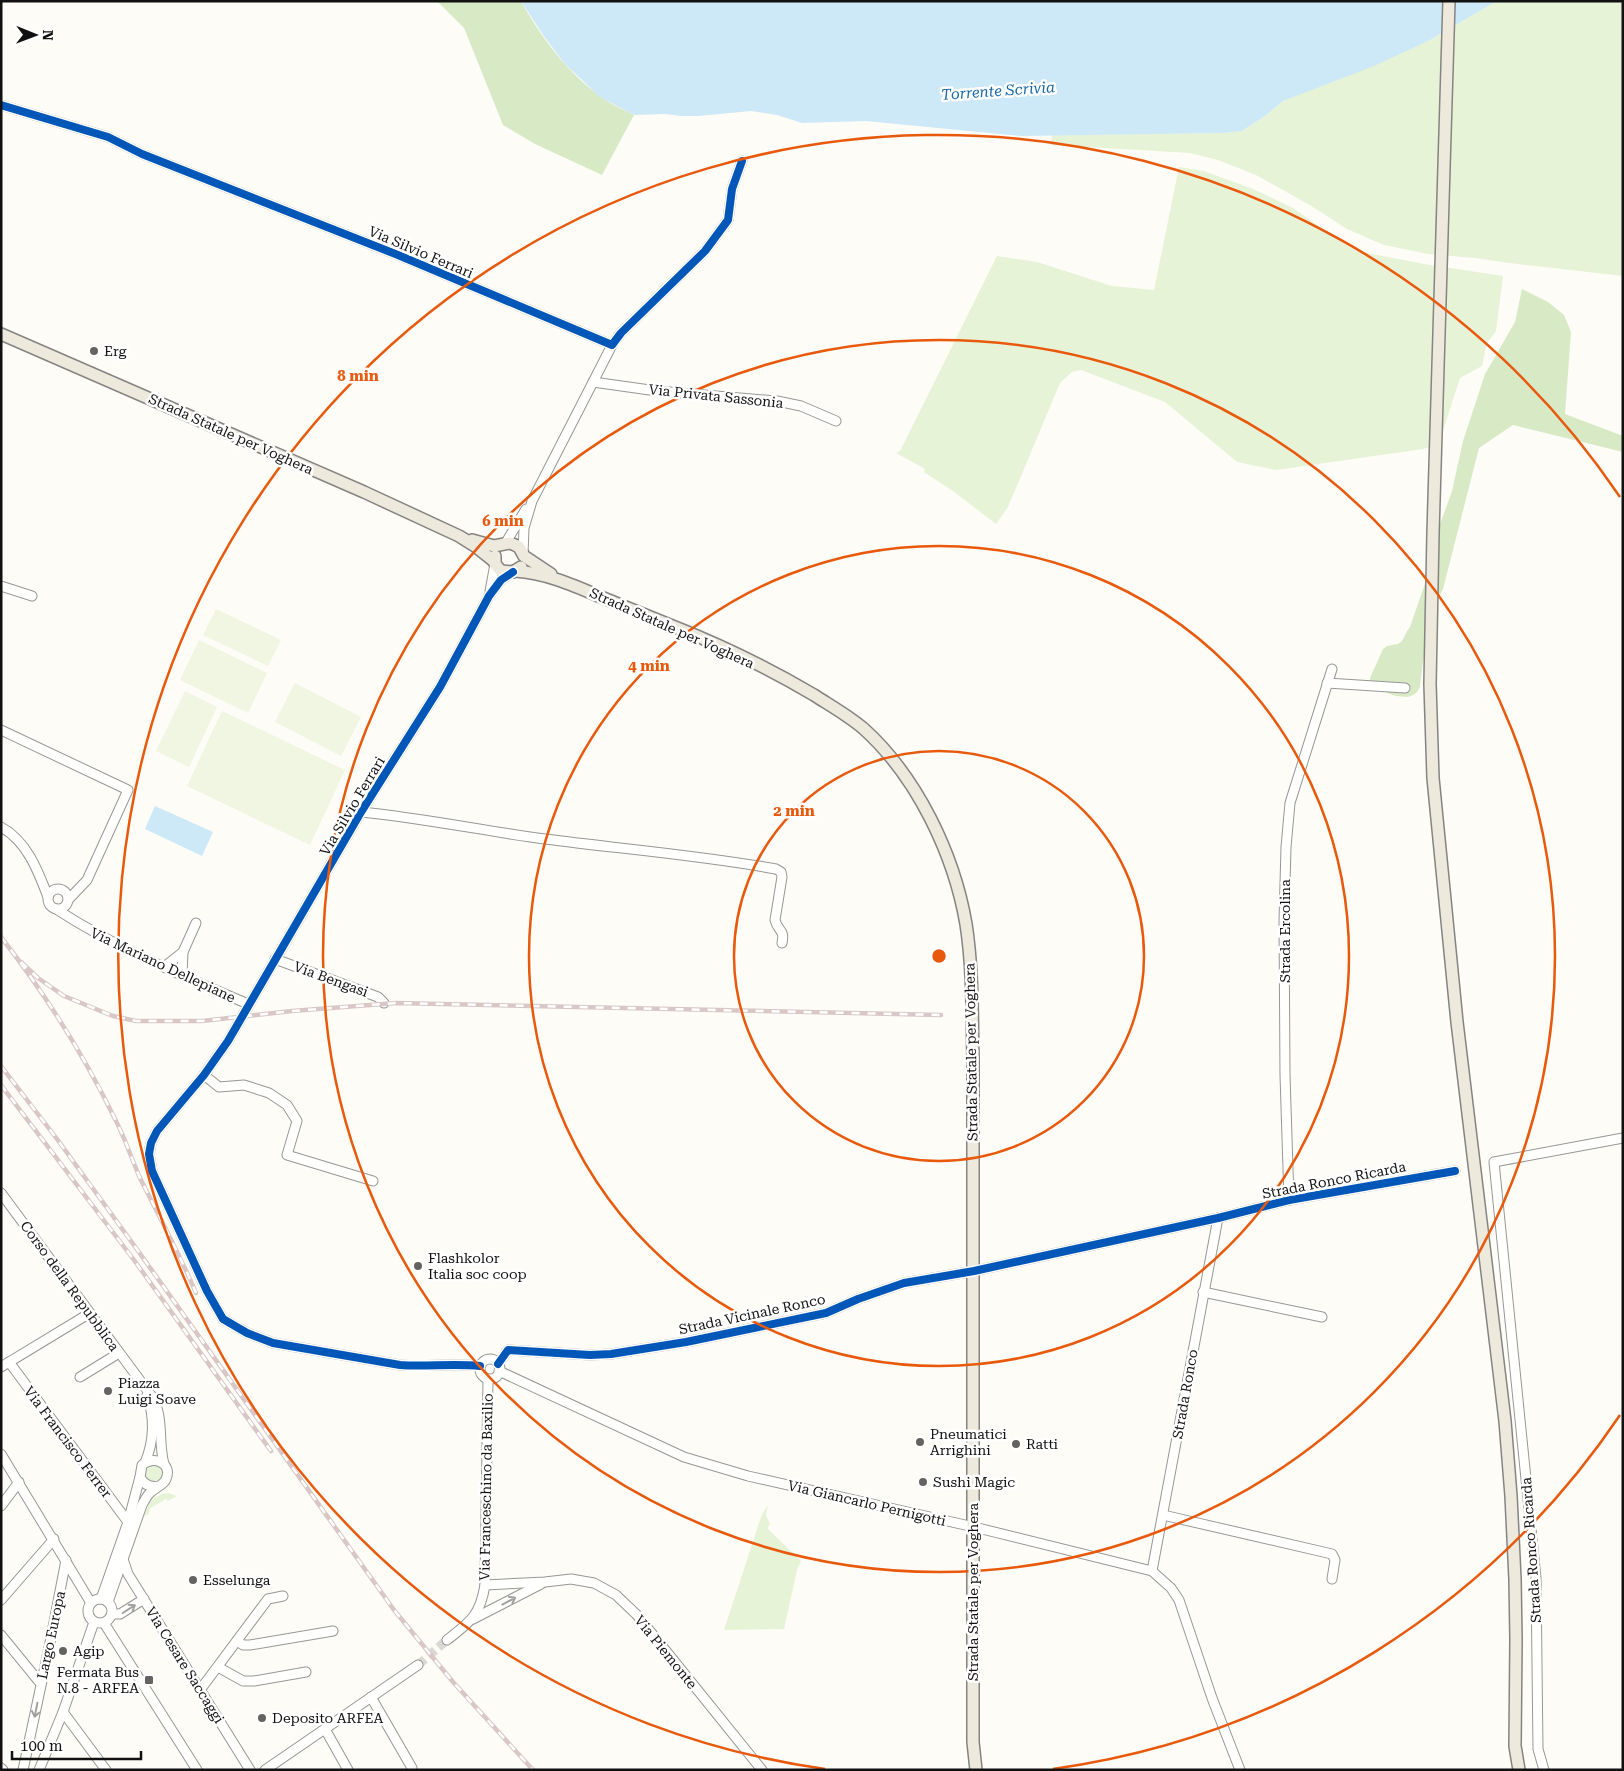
<svg xmlns="http://www.w3.org/2000/svg" width="1624" height="1771" font-family="'Roboto Serif',serif">
<style>
.green{fill:#e7f3d7}
.forest{fill:#d8eac5}
.pitch{fill:#f0f6e1}
.water{fill:#cde8f7}
.lines{fill:none;stroke-linecap:round;stroke-linejoin:round}
.minor-tunnel{stroke:#dad9d4;stroke-width:9;stroke-dasharray:9 4.5;stroke-linecap:butt}
.minor-casing{stroke:#979795;stroke-width:11}
.major-casing{stroke:#858482;stroke-width:14}
.minor{stroke:#fffffe;stroke-width:9}
.major{stroke:#ede9dc;stroke-width:11}
.rail-casing{stroke:#d9c6c7;stroke-width:4.5}
.rail{stroke:#fff;stroke-width:2.5;stroke-dasharray:8;stroke-linecap:butt}
.cycleway-casing{stroke:#fff;stroke-width:11}
.cycleway{stroke:#0057b8;stroke-width:8}
.oneway{stroke:#a0a09f}
.ring{fill:none;stroke:#e8590c;stroke-width:2.5}
.poi-dot{fill:#646362;stroke:#fff;stroke-width:2}
.labels{text-anchor:middle;stroke-width:5;stroke-linejoin:round;paint-order:stroke}
.street-label{font-size:14px;fill:#111;stroke:#fff}
.poi-label{font-size:14px;fill:#111;stroke:#fff;text-anchor:start}
.water-label{font-size:15px;font-style:italic;fill:#1768a6;stroke:#fff}
.centre{fill:#e8590c;stroke:#fff;stroke-width:2.5}
.ring-label{font-size:15px;text-anchor:middle;font-weight:bold;fill:#e8590c;stroke:#fff;stroke-width:5;stroke-linejoin:round;paint-order:stroke}
</style>
<rect width="100%" height="100%" fill="#fdfcf7"/>
<!-- green -->
<g class="green">
<polygon points="1497,1 1623,1 1623,276 1509,263 1475,258 1428,254 1384,245 1347,229 1313,207 1256,175 1218,160 1190,153 1051,145 1052,135 1224,133 1242,131 1265,116 1283,101 1430,40"/>
<polygon points="1179,167 1204,171 1253,189 1293,208 1337,239 1357,251 1424,264 1503,276 1496,331 1487,343 1482,366 1460,378 1440,440 1436,445 1423,449 1276,470 1237,462 1165,402 1081,370 1072,372 1060,383 1008,507 996,524 953,491 924,472 925,469 896,453 900,451 997,256 1037,262 1112,286 1154,290"/>
<circle cx="153" cy="1474" r="9"/>
<path d="M168,1493L177,1496L168,1501L166,1499L149,1509V1514L144,1517C148,1503 153,1495 168,1493Z"/>
<polygon points="768,1505 766,1515 770,1524 767,1528 801,1561 797,1570 784,1629 724,1630 762,1514"/>
</g>
<!-- forest -->
<g class="forest">
<path d="M437,1H521C541,37 567,72 600,96C610,104 623,109 634,115L602,175L535,144L503,125L464,28Z"/>
<polygon points="1522,289 1548,302 1564,315 1571,332 1565,414 1623,436 1623,452 1513,425 1479,448 1443,589 1439,597 1423,661 1420,687 1417,692 1413,695 1408,697 1396,696 1385,692 1370,690 1370,678 1383,649 1387,646 1398,644 1402,641 1407,631 1410,627 1430,569 1439,527 1452,491 1463,441 1485,374 1515,322"/>
</g>
<!-- pitch -->
<g class="pitch">
<polygon points="216,609 281,640 268,666 203,635"/>
<polygon points="199,640 267,673 248,713 180,680"/>
<polygon points="295,683 361,717 341,756 275,722"/>
<polygon points="185,691 217,707 189,767 156,751"/>
<polygon points="222,711 345,770 310,845 187,786"/>
</g>
<!-- water -->
<g class="water">
<polygon points="521,1 1497,1 1430,40 1374,66 1283,101 1265,116 1242,131 1224,133 1020,136 866,121 802,123 777,115 751,111 698,116 681,116 665,114 634,115 600,97 565,64 543,35"/>
<polygon points="155,806 213,832 202,856 145,829"/>
</g>
<g class="lines">
<!-- minor-tunnel -->
<polyline class="minor-tunnel" points="418,1665 447,1640"/>
<defs>
<g id="minor">
<polyline points="1,105 108,137 142,154 398,255 612,345"/>
<polyline points="593,382 657,391 777,401 801,406 836,421"/>
<polyline points="505,544 526,509"/>
<polyline points="523,554 524,528 532,501 612,345 621,333 705,251 728,220 732,189 742,161"/>
<polyline points="1,586 32,596"/>
<polyline points="490,591 495,564"/>
<polyline points="1327,683 1405,688"/>
<polyline points="1,730 128,790 87,880 68,900"/>
<path d="M361,812C423,818 484,831 545,839C622,849 699,855 776,869L781,872L782,877L775,920C778,932 785,929 782,943"/>
<path d="M1,827C27,841 38,871 48,897"/>
<circle cx="58" cy="899" r="10"/>
<path d="M56,909C116,948 183,976 248,1004"/>
<polyline points="275,959 378,997 384,1003"/>
<polyline points="164,967 183,952"/>
<polyline points="182,975 183,952 196,923"/>
<polyline points="204,1075 219,1087 244,1085 269,1093 287,1105 297,1121 287,1155 373,1181"/>
<path d="M1,1193L153,1398C164,1419 158,1442 164,1464"/>
<polyline points="1289,1200 1285,1075 1284,921 1286,847 1290,803 1332,669"/>
<polyline points="1203,1292 1322,1317"/>
<circle cx="490" cy="1369" r="10"/>
<polyline points="9,1362 128,1522"/>
<polyline points="498,1364 508,1350 590,1355 611,1354 686,1342 826,1313 858,1299 904,1283 974,1271 1218,1218 1289,1200 1455,1171"/>
<path d="M480,1366C453,1363 427,1367 400,1365L273,1343L247,1333L223,1319L207,1291L152,1171L149,1154L151,1143L157,1131L204,1075L228,1041L361,812L440,687L489,596L501,580L513,572"/>
<polyline points="1,1367 90,1313"/>
<polyline points="499,1371 684,1457 748,1476 974,1527 1152,1571 1171,1588 1179,1600 1212,1698 1240,1770"/>
<polyline points="80,1377 119,1353"/>
<polyline points="1,1454 91,1603"/>
<path d="M145,1463C154,1441 155,1418 147,1395"/>
<polyline points="1,1506 19,1482"/>
<polyline points="1163,1515 1332,1554 1335,1560 1332,1579"/>
<polyline points="123,1559 128,1574 250,1770"/>
<polyline points="1152,1571 1218,1218"/>
<polyline points="485,1585 545,1582 571,1579 594,1583 616,1595 637,1615 762,1770"/>
<circle cx="100" cy="1611" r="12"/>
<polyline points="101,1599 128,1522 140,1477"/>
<polyline points="1,1600 54,1539"/>
<path d="M108,1602L142,1505C145,1500 147,1495 151,1492C156,1487 164,1485 166,1479C173,1463 153,1455 142,1465L140,1477C144,1485 150,1488 159,1486"/>
<polyline points="112,1614 120,1614 144,1599"/>
<polyline points="473,1619 541,1584"/>
<polyline points="104,1623 197,1770"/>
<polyline points="1,1635 41,1684"/>
<path d="M447,1640C470,1622 480,1616 485,1585L488,1379"/>
<polyline points="237,1641 243,1645 250,1645 333,1631"/>
<polyline points="218,1667 243,1681 254,1681 306,1672"/>
<polyline points="200,1690 268,1599 283,1596"/>
<polyline points="371,1697 412,1768"/>
<polyline points="63,1712 106,1770"/>
<polyline points="325,1729 348,1770"/>
<polyline points="1,1768 3,1770"/>
<polyline points="23,1770 50,1643 66,1560"/>
<polyline points="39,1770 63,1712 94,1622"/>
<polyline points="265,1770 418,1665"/>
<polyline points="1544,1770 1538,1749 1536,1578 1494,1162 1623,1138"/>
</g>
<g id="major">
<polyline points="1449,1 1433,533 1430,684 1433,778 1457,1022 1505,1421 1511,1496 1515,1579 1516,1640 1515,1746 1519,1770"/>
<polyline points="1,334 364,492 459,536 475,546 495,562"/>
<polyline points="472,540 494,546 510,543 515,545 519,547 524,556 551,574"/>
<polyline points="495,556 495,564 501,571 513,572 521,567"/>
<path d="M515,571C546,573 573,585 601,597C626,607 650,617 675,627C723,646 770,669 814,695C831,706 849,716 864,729C917,777 954,854 966,924C973,969 972,1015 973,1060V1742L976,1770"/>
</g>
</defs>
<!-- minor casing -->
<use href="#minor" class="minor-casing"/>
<!-- major casing -->
<use href="#major" class="major-casing"/>
<!-- minor -->
<use href="#minor" class="minor"/>
<!-- major -->
<use href="#major" class="major"/>
<defs>
<g id="rail">
<path d="M1,937C46,995 84,1055 116,1121C126,1140 132,1161 141,1180C160,1218 180,1255 196,1293"/>
<polyline points="21,962 38,978 64,996 113,1016 136,1021 202,1021 292,1011 396,1003 941,1015"/>
<polyline points="1,1066 57,1139 136,1248 394,1610 453,1682 533,1770"/>
<polyline points="1,1085 134,1260 271,1451"/>
</g>
</defs>
<!-- rail casing -->
<use href="#rail" class="rail-casing"/>
<!-- rail -->
<use href="#rail" class="rail"/>
<defs>
<g id="cycleway">
<polyline points="1,105 108,137 142,154 398,255 612,345 621,333 705,251 728,220 732,189 742,161"/>
<polyline points="498,1364 508,1350 590,1355 611,1354 686,1342 826,1313 858,1299 904,1283 974,1271 1218,1218 1289,1200 1455,1171"/>
<path d="M480,1366C453,1363 427,1367 400,1365L273,1343L247,1333L223,1319L207,1291L152,1171L149,1154L151,1143L157,1131L204,1075L228,1041L361,812L440,687L489,596L501,580L513,572"/>
</g>
</defs>
<!-- cycleway casing -->
<use href="#cycleway" class="cycleway-casing"/>
<!-- cycleway -->
<use href="#cycleway" class="cycleway"/>
</g>
<!-- one-way arrows -->
<defs><path id="oneway-shaft" d="M-6 0H5M1.5-3L5.5 0L1.5 3" fill="none" stroke-width="1.6" stroke-linecap="round" stroke-linejoin="round" transform="scale(1.25)"/></defs>
<g class="oneway">
<use href="#oneway-shaft" transform="translate(509 1601) rotate(-28)"/>
<use href="#oneway-shaft" transform="translate(129 1609) rotate(-32)"/>
<use href="#oneway-shaft" transform="translate(36 1710) rotate(101)"/>
</g>
<!-- distance rings -->
<g class="ring">
<circle cx="939" cy="956" r="205"/>
<circle cx="939" cy="956" r="410"/>
<circle cx="939" cy="956" r="616"/>
<path d="M1620 1415A821 821 0 0 1 1053 1769M825 1769A821 821 0 1 1 1620 497"/>
</g>
<!-- markers -->
<g class="poi-dot">
<circle cx="94" cy="351" r="5"/>
<circle cx="418" cy="1266" r="5"/>
<circle cx="108" cy="1391" r="5"/>
<circle cx="920" cy="1442" r="5"/>
<circle cx="1016" cy="1444" r="5"/>
<circle cx="923" cy="1482" r="5"/>
<circle cx="193" cy="1580" r="5"/>
<circle cx="63" cy="1651" r="5"/>
<rect x="144" y="1675" width="10" height="10" rx="2.5"/>
<circle cx="262" cy="1718" r="5"/>
</g>
<g class="labels">
<!-- street labels -->
<g class="street-label">
<text transform="translate(421 252) rotate(23)" y="5">Via Silvio Ferrari</text>
<text transform="translate(716 396) rotate(6)" y="5">Via Privata Sassonia</text>
<text transform="translate(231 434) rotate(24)" y="5">Strada Statale per Voghera</text>
<text transform="translate(672 628) rotate(24)" y="5">Strada Statale per Voghera</text>
<text transform="translate(352 806) rotate(-59)" y="5">Via Silvio Ferrari</text>
<text transform="translate(1285 931) rotate(-90)" y="5">Strada Ercolina</text>
<text transform="translate(163 965) rotate(25)" y="5">Via Mariano Dellepiane</text>
<text transform="translate(331 979) rotate(20)" y="5">Via Bengasi</text>
<text transform="translate(971 1052) rotate(-91)" y="5">Strada Statale per Voghera</text>
<text transform="translate(1334 1180) rotate(-11)" y="5">Strada Ronco Ricarda</text>
<text transform="translate(70 1286) rotate(54)" y="5">Corso della Repubblica</text>
<text transform="translate(752 1314) rotate(-12)" y="5">Strada Vicinale Ronco</text>
<text transform="translate(1185 1394) rotate(-80)" y="5">Strada Ronco</text>
<text transform="translate(68 1442) rotate(53)" y="5">Via Francisco Ferrer</text>
<text transform="translate(486 1487) rotate(-89)" y="5">Via Franceschino da Baxilio</text>
<text transform="translate(867 1503) rotate(13)" y="5">Via Giancarlo Pernigotti</text>
<text transform="translate(1531 1550) rotate(-94)" y="5">Strada Ronco Ricarda</text>
<text transform="translate(973 1592) rotate(-90)" y="5">Strada Statale per Voghera</text>
<text transform="translate(51 1635) rotate(-78)" y="5">Largo Europa</text>
<text transform="translate(666 1652) rotate(51)" y="5">Via Piemonte</text>
<text transform="translate(185 1665) rotate(58)" y="5">Via Cesare Saccaggi</text>
</g>
<!-- poi labels -->
<g class="poi-label">
<text x="104" y="356">Erg</text>
<text x="428" y="1263">Flashkolor<tspan x="428" dy="16">Italia soc coop</tspan></text>
<text x="118" y="1388">Piazza<tspan x="118" dy="16">Luigi Soave</tspan></text>
<text x="930" y="1439">Pneumatici<tspan x="930" dy="16">Arrighini</tspan></text>
<text x="1026" y="1449">Ratti</text>
<text x="933" y="1487">Sushi Magic</text>
<text x="203" y="1585">Esselunga</text>
<text x="73" y="1656">Agip</text>
<text x="139" y="1677" text-anchor="end">Fermata Bus<tspan x="139" dy="16">N.8 - ARFEA</tspan></text>
<text x="272" y="1723">Deposito ARFEA</text>
</g>
<!-- water labels -->
<g class="water-label">
<text transform="translate(998 91) rotate(-4)" y="5">Torrente Scrivia</text>
</g>
</g>
<circle cx="939" cy="956" r="8" class="centre"/>
<g class="ring-label">
<text x="358" y="381">8 min</text>
<text x="503" y="526">6 min</text>
<text x="649" y="671">4 min</text>
<text x="794" y="816">2 min</text>
</g>
<!-- border -->
<rect width="1624" height="1771" fill="none" stroke="#111111" stroke-width="5"/>
<!-- north arrow -->
<g transform="translate(35 35) rotate(91)" stroke="#ffffff" stroke-width="4" paint-order="stroke">
<path d="M0-4L9 19L0 12L-9 19Z" fill="#111111"/>
<text y="-8" font-size="14" font-weight="bold" text-anchor="middle" fill="#111111">N</text>
</g>
<!-- scale -->
<path d="M12 1751v8h129v-8" fill="none" stroke="#111111" stroke-width="2.5"/>
<text x="20" y="1751" font-size="15" fill="#111111" stroke="#ffffff" stroke-width="4" paint-order="stroke">100 m</text>
</svg>
